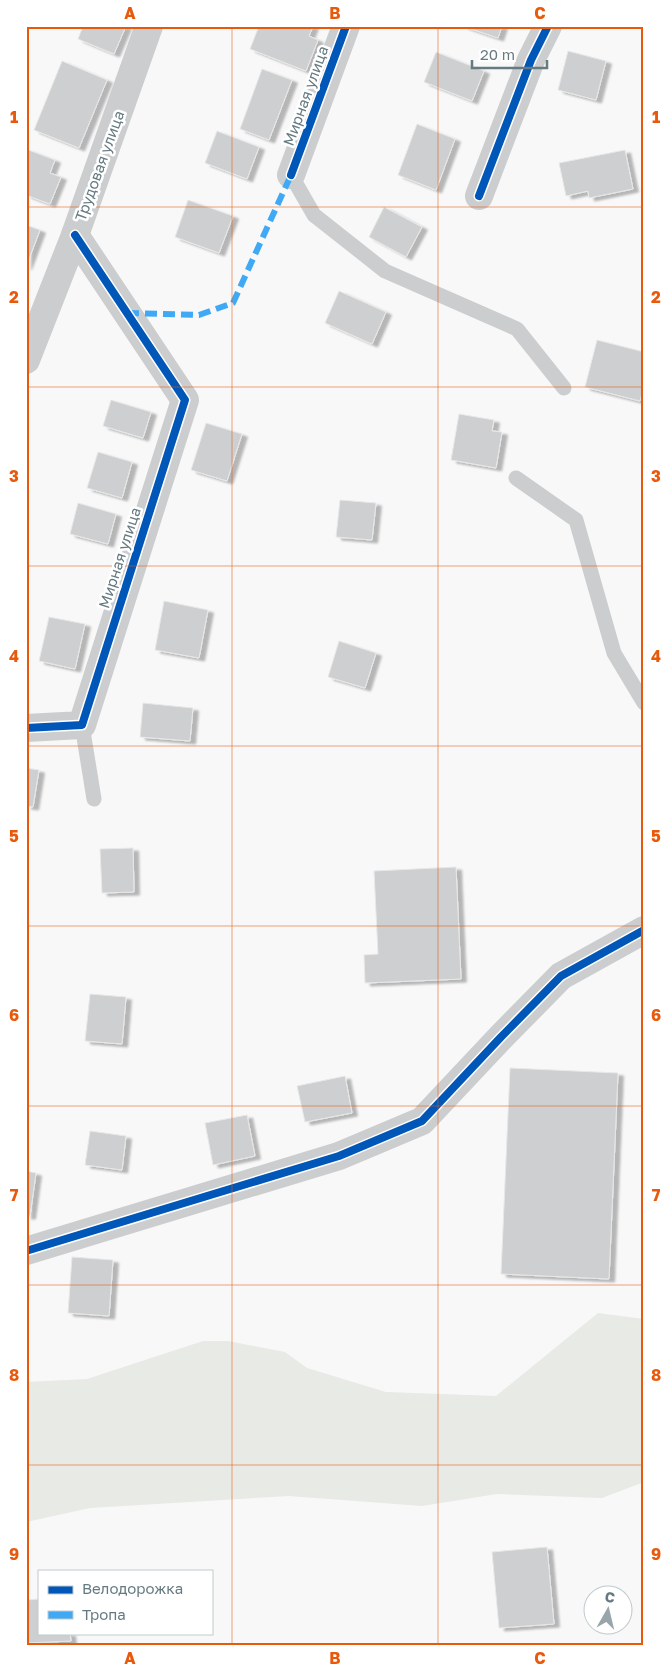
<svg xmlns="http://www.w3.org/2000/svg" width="670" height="1672" font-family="'Golos Text',sans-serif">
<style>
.green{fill:#e8eae5}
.building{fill:#cdcfd0;stroke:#e8e8e8;filter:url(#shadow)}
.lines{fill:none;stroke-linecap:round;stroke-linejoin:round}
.lane{stroke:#cbcdce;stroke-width:15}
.street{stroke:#cbcdce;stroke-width:28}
.quiet{stroke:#3fa9f5;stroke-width:6;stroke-dasharray:12 6;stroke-linecap:butt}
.cycleway-casing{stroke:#fff;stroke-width:11}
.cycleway{stroke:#0057b8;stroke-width:8}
.grid{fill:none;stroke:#e8590c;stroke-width:1;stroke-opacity:0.55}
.labels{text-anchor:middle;stroke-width:5;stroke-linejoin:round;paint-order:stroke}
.street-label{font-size:15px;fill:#657a81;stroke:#fff}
.neatline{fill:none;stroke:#e8590c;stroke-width:2}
.grid-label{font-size:16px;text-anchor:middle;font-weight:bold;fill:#e8590c}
</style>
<defs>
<filter id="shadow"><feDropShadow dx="5.5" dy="3" stdDeviation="1" flood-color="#0004"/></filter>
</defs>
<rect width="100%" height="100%" fill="#f8f8f8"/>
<!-- green -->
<polygon class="green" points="598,1313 644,1319 644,1482 602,1498 497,1494 422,1506 289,1496 90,1508 26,1522 26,1382 87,1379 203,1341 228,1341 285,1352 307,1368 386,1392 496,1396"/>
<!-- building -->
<g class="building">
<polygon points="83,26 126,26 114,54 78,39"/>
<polygon points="259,26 313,26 309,36 318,40 306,71 250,49"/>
<polygon points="463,26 502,26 498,38"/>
<polygon points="568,51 606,61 596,100 558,90"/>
<polygon points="436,52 484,71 472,101 424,82"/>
<polygon points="62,61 107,80 79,148 34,130"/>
<polygon points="262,69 292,80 269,140 240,129"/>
<polygon points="417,124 455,139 436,190 398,175"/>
<polygon points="217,131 259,147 247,179 205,163"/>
<polygon points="26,149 55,160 50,173 61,177 50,204 26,195"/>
<polygon points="625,150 633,189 589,198 588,191 566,196 559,163"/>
<polygon points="188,200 233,216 219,253 175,237"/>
<polygon points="384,207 422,227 406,257 369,237"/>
<polygon points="26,225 40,230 26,267"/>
<polygon points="339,291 386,312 372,344 325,323"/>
<polygon points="597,340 644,352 644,385 640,401 585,387"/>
<polygon points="111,400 151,412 143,438 103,426"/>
<polygon points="459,414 494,420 492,431 502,432 496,468 451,460"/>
<polygon points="206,423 242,434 227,481 191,470"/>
<polygon points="98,452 132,462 122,498 87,488"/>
<polygon points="340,500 376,503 372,540 336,537"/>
<polygon points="78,503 116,514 108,544 70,534"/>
<polygon points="164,601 208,610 199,658 155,650"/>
<polygon points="49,617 85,624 75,669 39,661"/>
<polygon points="339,641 376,653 365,688 328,677"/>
<polygon points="143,703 193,708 190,741 140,737"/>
<polygon points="26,768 39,770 33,807 26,806"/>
<polygon points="133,848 134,892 102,893 100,849"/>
<polygon points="456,867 461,979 365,983 364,955 378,954 374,871"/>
<polygon points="90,994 126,997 122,1044 85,1041"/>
<polygon points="510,1068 618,1073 609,1279 501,1274"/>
<polygon points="345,1076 352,1113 305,1122 297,1086"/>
<polygon points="247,1115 255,1156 213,1165 205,1123"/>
<polygon points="90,1131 126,1136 122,1170 85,1165"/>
<polygon points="26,1171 36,1173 30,1216 26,1216"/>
<polygon points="72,1257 113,1260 109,1316 68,1313"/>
<polygon points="547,1547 554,1624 499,1628 492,1552"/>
<polygon points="39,1599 39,1633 70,1633 71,1641 26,1643 26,1600"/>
</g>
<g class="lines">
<!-- lane -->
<g class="lane">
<polyline points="291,175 314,215 385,271 517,329 564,388"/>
<polyline points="516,478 576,520 614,653 644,703"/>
<polyline points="82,725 94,799"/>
</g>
<!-- street -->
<g class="street">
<polyline points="291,175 346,26"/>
<polyline points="479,196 531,60 548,26"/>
<polyline points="26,360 75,235 149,26"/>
<polyline points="26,728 82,725 185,400 75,235"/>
<polyline points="26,1251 339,1156 422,1121 501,1037 561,976 644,930"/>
</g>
<!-- quiet -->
<polyline class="quiet" points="127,313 199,315 233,303 291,175"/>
<defs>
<g id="cycleway">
<polyline points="291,175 346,26"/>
<polyline points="479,196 531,60 548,26"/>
<polyline points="26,728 82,725 185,400 75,235"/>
<polyline points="26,1251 339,1156 422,1121 501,1037 561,976 644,930"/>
</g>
</defs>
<!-- cycleway casing -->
<use href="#cycleway" class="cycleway-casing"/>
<!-- cycleway -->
<use href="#cycleway" class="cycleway"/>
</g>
<!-- grid -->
<path class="grid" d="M232,26V1646M438,26V1646M26,207H644M26,387H644M26,566H644M26,746H644M26,926H644M26,1106H644M26,1285H644M26,1465H644"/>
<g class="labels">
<!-- street labels -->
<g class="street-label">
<text transform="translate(306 96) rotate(-70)" y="5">Мирная улица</text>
<text transform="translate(100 166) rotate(-70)" y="5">Трудовая улица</text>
<text transform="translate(120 558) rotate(-72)" y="5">Мирная улица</text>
</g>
</g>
<!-- border -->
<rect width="670" height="1672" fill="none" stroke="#ffffff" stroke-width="55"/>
<!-- legend -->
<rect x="38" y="1570" width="175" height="65" fill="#ffffff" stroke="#c1cacd"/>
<rect x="48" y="1586" width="25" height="8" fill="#0057b8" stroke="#c1cacd"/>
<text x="82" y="1594" font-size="15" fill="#657a81">Велодорожка</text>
<rect x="48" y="1611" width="25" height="8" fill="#3fa9f5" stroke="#c1cacd"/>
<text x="82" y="1620" font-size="15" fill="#657a81">Тропа</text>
<!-- north arrow -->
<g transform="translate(608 1610) rotate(8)"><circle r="24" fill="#ffffff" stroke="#c1cacd"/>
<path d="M0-4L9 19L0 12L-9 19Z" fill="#98a6ab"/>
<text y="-8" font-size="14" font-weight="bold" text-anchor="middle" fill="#657a81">С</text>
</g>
<!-- scale -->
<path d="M472 60v8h75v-8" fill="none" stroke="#657a81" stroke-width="2.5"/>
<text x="480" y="60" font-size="15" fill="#657a81" stroke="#ffffff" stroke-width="4" paint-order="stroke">20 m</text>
<rect x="28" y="28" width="614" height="1616" class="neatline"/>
<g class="grid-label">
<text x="130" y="19">A</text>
<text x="335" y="19">B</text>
<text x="540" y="19">C</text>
<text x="14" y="123">1</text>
<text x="656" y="123">1</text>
<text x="14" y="303">2</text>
<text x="656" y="303">2</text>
<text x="14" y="482">3</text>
<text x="656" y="482">3</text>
<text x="14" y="662">4</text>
<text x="656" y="662">4</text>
<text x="14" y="842">5</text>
<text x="656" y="842">5</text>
<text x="14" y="1021">6</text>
<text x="656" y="1021">6</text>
<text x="14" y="1201">7</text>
<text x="656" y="1201">7</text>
<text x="14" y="1381">8</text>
<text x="656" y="1381">8</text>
<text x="14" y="1560">9</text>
<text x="656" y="1560">9</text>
<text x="130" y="1664">A</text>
<text x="335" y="1664">B</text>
<text x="540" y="1664">C</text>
</g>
</svg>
